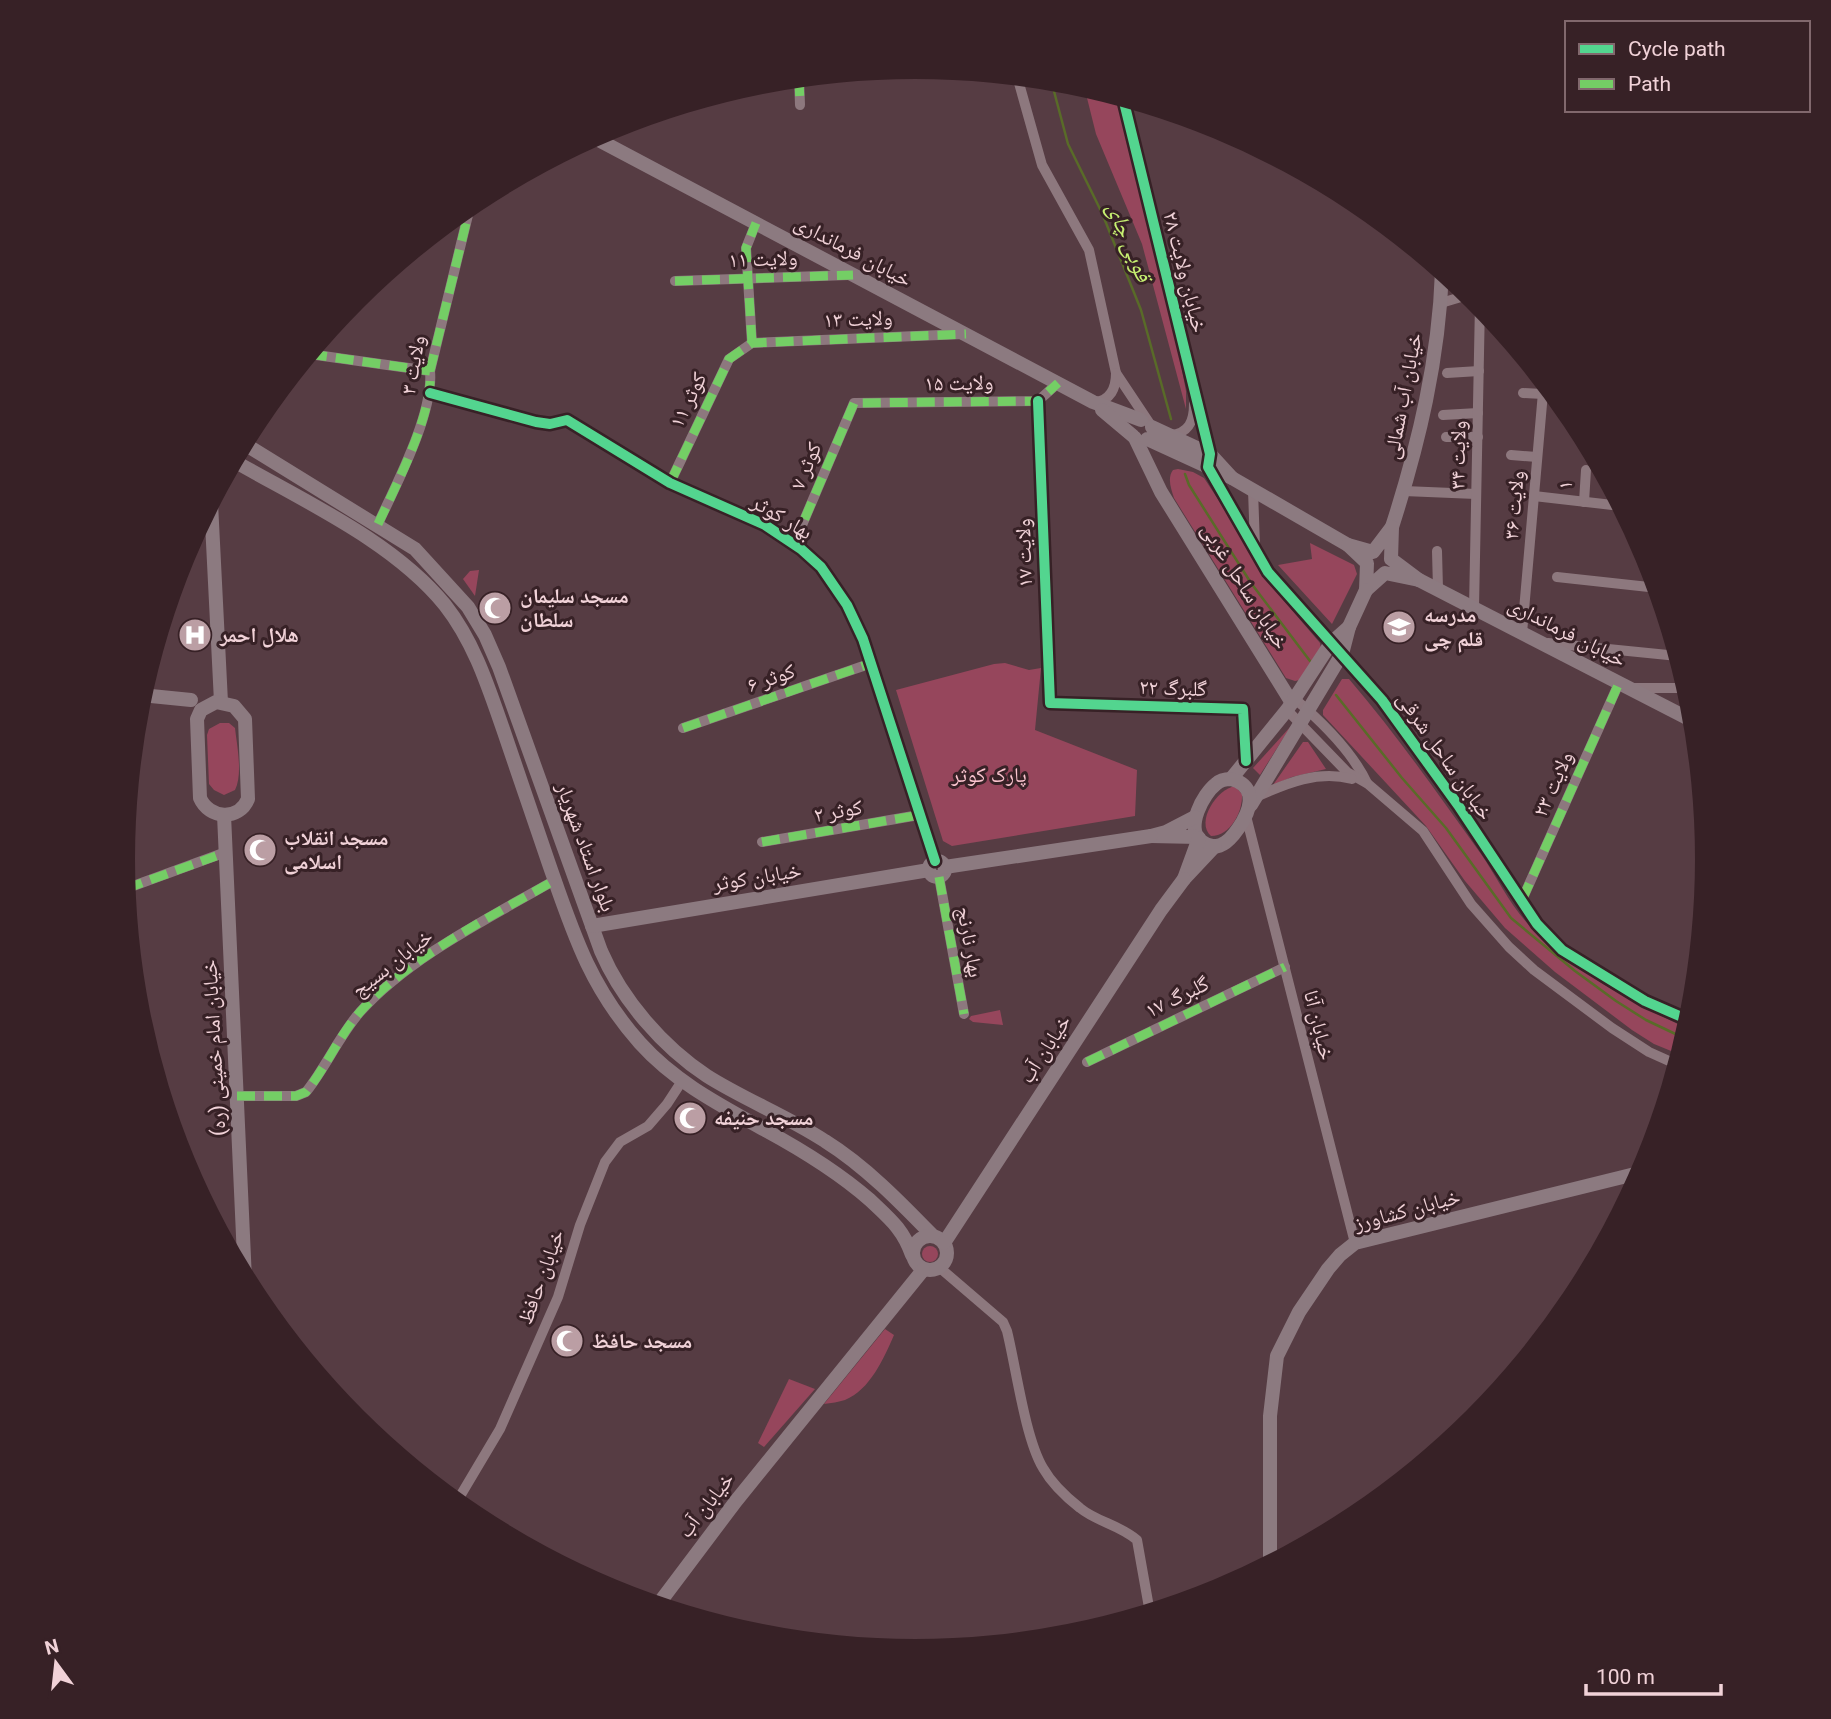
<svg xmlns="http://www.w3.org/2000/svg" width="1831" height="1719" font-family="Roboto,'Noto Naskh Arabic',sans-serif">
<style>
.green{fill:#96465c}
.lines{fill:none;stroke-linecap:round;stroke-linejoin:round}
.stream{stroke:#596b28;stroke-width:2.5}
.street{stroke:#8d787e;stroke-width:10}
.secondary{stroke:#8c7a80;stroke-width:14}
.quiet{stroke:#74ce65;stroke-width:9;stroke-dasharray:18 9;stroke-linecap:butt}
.cycleway-casing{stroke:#372126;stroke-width:15}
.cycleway{stroke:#53d58f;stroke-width:10}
.labels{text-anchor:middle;stroke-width:6;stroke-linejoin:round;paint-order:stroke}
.street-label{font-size:21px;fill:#f1d2d8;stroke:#372126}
.poi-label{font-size:21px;font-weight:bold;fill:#f1d2d8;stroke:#372126;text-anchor:start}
.park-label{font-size:21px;fill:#fbc4cf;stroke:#372126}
.water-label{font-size:23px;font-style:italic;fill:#c7f072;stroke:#372126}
</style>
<rect width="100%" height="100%" fill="#563c43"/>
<!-- green -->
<g class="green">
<polygon points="1092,88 1117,96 1170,307 1186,391 1186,409 1142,244 1096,134 1085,90"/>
<path d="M1178,469L1193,472L1204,478L1235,525L1261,574L1320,643L1321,649L1300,680L1295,681L1286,678L1174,498C1171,489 1167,478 1173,470Z"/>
<polygon points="1310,543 1354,565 1357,574 1332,624 1278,565 1312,559"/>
<polygon points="479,570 475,596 463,579 470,571"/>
<polygon points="1005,663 1029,670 1041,668 1035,730 1137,770 1135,816 952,846 943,841 896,690 994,664"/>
<path d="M1342,679H1349C1397,735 1438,794 1481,854C1497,877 1509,904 1529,925C1572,970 1632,1003 1689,1029L1681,1055L1654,1044L1632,1030L1555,972L1505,928L1465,881L1426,826L1323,715V710Z"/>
<path d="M220,723H229L235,728C237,746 243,774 235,790L224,795L214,790L209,784L207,735L209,729Z"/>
<polygon points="1291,726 1260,775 1253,768"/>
<polygon points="1303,742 1308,742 1326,769 1292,777 1273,785"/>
<path d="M1235,786L1242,794C1243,812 1230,836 1211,836C1195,822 1217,789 1235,786Z"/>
<polygon points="1000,1010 1003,1025 973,1022 969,1019 971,1016"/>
<circle cx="930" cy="1254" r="8"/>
<path d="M885,1329L894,1335C884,1358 870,1390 845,1400C839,1402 831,1403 824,1404Z"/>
<polygon points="789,1379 815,1389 764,1447 758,1443"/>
</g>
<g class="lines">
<!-- stream -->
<g class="stream">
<polyline points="1051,80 1068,144 1102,213 1141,310 1171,419"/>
<polyline points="1185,474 1189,485 1251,583 1310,661"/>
<polyline points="1336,695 1402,778 1446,828 1511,918 1575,971 1616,1001 1646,1020 1686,1039"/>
</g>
<!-- street -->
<g class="street">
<polyline points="1017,76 1042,165 1089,250 1116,373 1150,424"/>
<polyline points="799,78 800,105"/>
<polyline points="1123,98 1210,454"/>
<polyline points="675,281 849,275"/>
<polyline points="1441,303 1471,294"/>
<polyline points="752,343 746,248 756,223"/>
<polyline points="309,354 430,371"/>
<polyline points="1447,373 1479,371"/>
<polyline points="430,393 536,422 550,424 567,420 670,483 765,525 801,549 821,567 847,605 863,639 935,861"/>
<polyline points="1523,393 1543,394"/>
<polyline points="1038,401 1050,703 1243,709 1246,761"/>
<path d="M1094,402C1111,401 1116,388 1116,373"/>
<polyline points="1443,415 1478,413"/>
<path d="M1171,435C1189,433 1194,421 1194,404"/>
<polyline points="1446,437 1478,437"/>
<polyline points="1511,455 1537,457"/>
<polyline points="1208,467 1268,572 1382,700 1458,805 1537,924 1562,950 1645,1001 1691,1021"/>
<polyline points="670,483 729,359 752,343 964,334"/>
<polyline points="1253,490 1255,546"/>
<polyline points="1404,491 1476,494"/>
<polyline points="1534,496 1621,506"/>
<polyline points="1584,502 1586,470"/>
<path d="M378,524C396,485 434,413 430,371L469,211L467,207"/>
<polyline points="794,544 854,403 1038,401 1058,383"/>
<polyline points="1437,551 1438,589"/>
<polyline points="1557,577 1658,588"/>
<polyline points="1474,608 1480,303"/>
<polyline points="1522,633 1544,381"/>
<polyline points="1548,643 1678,656"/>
<polyline points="1633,688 1688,688"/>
<path d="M1295,699C1322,722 1352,751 1367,783"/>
<polyline points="1287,710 1347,772 1368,784 1423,831 1471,904 1509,947 1534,970 1612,1028 1649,1052 1678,1065"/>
<polyline points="683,728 872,663"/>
<path d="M1256,797C1287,783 1318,770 1352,779"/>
<polyline points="1246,816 1355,1243"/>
<polyline points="762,842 919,815"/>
<polyline points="939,877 964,1014"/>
<polyline points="125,889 226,852"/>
<polyline points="1522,900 1619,683"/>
<polyline points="1087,1062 1285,967"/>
<path d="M237,1096H296L306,1092C326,1067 339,1036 360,1012C409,957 491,917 555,880"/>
<path d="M940,1268L1003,1322L1007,1331C1016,1367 1025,1438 1043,1468C1052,1484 1066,1497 1080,1508C1097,1522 1120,1525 1137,1540L1150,1613"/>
<polyline points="456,1503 500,1429 558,1297 580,1225 605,1162 620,1142 648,1126 667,1104 682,1081"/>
</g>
<!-- secondary -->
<g class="secondary">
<polyline points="593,137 1093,402 1141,420"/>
<polyline points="1102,410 1133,436"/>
<polyline points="1135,438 1161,492 1292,703"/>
<polyline points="1147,439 1232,478 1210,454 1152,427"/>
<path d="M243,443L415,549L468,607L485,635L499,667L601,951C622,1000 663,1047 707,1076C745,1100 787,1116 825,1141C865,1166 900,1202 933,1236"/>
<path d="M234,461C304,501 394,542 445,605C474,642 488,686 503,729C518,774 534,819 549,864C573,933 590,987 640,1043C675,1082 720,1105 765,1130C802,1150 838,1172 870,1200C890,1219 903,1229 912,1255"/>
<polyline points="1232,478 1348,545"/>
<polyline points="211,503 221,702"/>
<path d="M1392,527C1419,443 1439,359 1442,271"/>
<polygon points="1392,527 1391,559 1419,580 1385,573 1366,590 1367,563 1348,545 1373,552"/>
<polyline points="1419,580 1695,722"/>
<polyline points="1349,627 1366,590"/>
<polyline points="141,695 191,700"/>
<path d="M216,702L234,706L245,719L248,799C239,821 209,819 200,798L197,719L201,710Z"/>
<polyline points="1231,779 1287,710 1331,643 1349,627 1342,654 1251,805"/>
<path d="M1231,779C1254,785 1253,803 1243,821C1234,836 1220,856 1201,841C1185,828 1203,794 1216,784C1220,780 1226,779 1231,779Z"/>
<polyline points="224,815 245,1280"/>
<polyline points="1195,817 1166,832 1151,836 1198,837"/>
<polyline points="1199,838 1184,879 1215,846"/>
<circle cx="937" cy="869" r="8"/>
<polyline points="945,867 1151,836"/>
<polyline points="592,926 929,870"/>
<circle cx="930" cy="1253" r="17"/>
<polyline points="944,1243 1161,910 1184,879"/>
<polyline points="1270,1565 1270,1416 1277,1356 1299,1312 1328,1269 1340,1255 1355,1243 1643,1172"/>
<polyline points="657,1606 736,1501 923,1270"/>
</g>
<!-- quiet -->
<g class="quiet">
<polyline points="799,78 800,105"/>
<polyline points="675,281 853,275"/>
<polyline points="752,343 746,248 756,223"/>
<polyline points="309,354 430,371"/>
<polyline points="670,483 729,359 752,343 966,334"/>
<path d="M378,524C396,485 434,413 430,371L469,211L467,207"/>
<polyline points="794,544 854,403 1038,401 1058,383"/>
<polyline points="683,728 872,663"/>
<polyline points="762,842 919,815"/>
<polyline points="939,877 964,1014"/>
<polyline points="125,889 216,856"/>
<polyline points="1522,900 1619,683"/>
<polyline points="1087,1062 1285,967"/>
<path d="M237,1096H296L306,1092C326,1067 339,1036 360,1012C409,957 491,917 555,880"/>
</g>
<defs>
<g id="cycleway">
<polyline points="1123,98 1210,454 1208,467 1268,572 1382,700 1458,805 1537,924 1562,950 1645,1001 1691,1021"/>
<polyline points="430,393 536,422 550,424 567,420 670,483 765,525 801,549 821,567 847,605 863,639 935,861"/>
<polyline points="1038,401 1050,703 1243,709 1246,761"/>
</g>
</defs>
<!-- cycleway casing -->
<use href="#cycleway" class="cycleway-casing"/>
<!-- cycleway -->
<use href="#cycleway" class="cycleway"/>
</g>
<!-- icons -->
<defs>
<symbol id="mosque-disc" viewBox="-11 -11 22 22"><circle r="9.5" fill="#bb9ea4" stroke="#372126"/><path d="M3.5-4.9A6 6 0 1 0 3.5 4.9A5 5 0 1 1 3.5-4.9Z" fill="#fff"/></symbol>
<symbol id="school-disc" viewBox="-11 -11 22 22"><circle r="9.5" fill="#bb9ea4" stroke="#372126"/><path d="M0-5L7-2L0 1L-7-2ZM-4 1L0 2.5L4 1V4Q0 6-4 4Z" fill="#fff"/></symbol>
<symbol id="hospital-disc" viewBox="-11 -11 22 22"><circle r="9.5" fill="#bb9ea4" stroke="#372126"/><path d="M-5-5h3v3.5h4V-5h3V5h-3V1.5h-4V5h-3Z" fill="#fff"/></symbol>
</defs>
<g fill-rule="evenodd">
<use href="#mosque-disc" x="476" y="589" width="38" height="38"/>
<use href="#school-disc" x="1380" y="608" width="38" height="38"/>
<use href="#hospital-disc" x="176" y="616" width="38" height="38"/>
<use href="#mosque-disc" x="241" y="831" width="38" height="38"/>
<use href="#mosque-disc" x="671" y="1099" width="38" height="38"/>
<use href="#mosque-disc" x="548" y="1322" width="38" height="38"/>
</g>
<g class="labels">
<!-- street labels -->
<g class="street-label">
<text transform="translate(853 251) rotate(28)" y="7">خیابان فرمانداری</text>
<text transform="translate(763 259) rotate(-2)" y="7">ولایت ۱۱</text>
<text transform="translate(1185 272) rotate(76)" y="7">خیابان ولایت ۲۸</text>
<text transform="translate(858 319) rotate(-2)" y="7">ولایت ۱۳</text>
<text transform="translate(413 365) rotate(-80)" y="7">ولایت ۳</text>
<text transform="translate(959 383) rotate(-1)" y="7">ولایت ۱۵</text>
<text transform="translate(1403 396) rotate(-79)" y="7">خیابان آب شمالی</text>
<text transform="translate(688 400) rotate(-64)" y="7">کوثر ۱۱</text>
<text transform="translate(1458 455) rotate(-89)" y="7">ولایت ۳۴</text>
<text transform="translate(806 466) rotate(-67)" y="7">کوثر ۷</text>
<text transform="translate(1565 485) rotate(-86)" y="7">۱</text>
<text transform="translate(1514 505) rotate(-85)" y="7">ولایت ۳۶</text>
<text transform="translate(782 517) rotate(31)" y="7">بهار کوثر</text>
<text transform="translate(1024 553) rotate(-92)" y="7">ولایت ۱۷</text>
<text transform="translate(1245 586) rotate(58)" y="7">خیابان ساحل غربی</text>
<text transform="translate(1567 632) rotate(27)" y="7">خیابان فرمانداری</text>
<text transform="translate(771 678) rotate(-19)" y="7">کوثر ۶</text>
<text transform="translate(1173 688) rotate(2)" y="7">گلبرگ ۲۲</text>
<text transform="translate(1445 756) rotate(55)" y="7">خیابان ساحل شرقی</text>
<text transform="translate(1553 784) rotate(-66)" y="7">ولایت ۲۳</text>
<text transform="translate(838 811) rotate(-10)" y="7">کوثر ۲</text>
<text transform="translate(586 847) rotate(70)" y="7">بلوار استاد شهریار</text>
<text transform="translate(757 877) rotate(-9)" y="7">خیابان کوثر</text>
<text transform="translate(970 942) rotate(80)" y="7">بهار نارنج</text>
<text transform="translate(392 963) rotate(-38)" y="7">خیابان بسیج</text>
<text transform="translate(1177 997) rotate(-26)" y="7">گلبرگ ۱۷</text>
<text transform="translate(1319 1025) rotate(76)" y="7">خیابان آنا</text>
<text transform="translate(214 1048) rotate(-93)" y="7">خیابان امام خمینی (ره)</text>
<text transform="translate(1045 1049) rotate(-57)" y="7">خیابان آب</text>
<text transform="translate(1407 1210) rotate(-15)" y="7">خیابان کشاورز</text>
<text transform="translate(541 1277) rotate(-70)" y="7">خیابان حافظ</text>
<text transform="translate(706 1505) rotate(-52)" y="7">خیابان آب</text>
</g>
<!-- poi labels -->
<g class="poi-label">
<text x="520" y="603">مسجد سلیمان<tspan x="520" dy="24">سلطان</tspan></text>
<text x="1424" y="622">مدرسه<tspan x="1424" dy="24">قلم چی</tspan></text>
<text x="220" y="642">هلال احمر</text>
<text x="284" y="845">مسجد انقلاب<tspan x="284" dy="24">اسلامی</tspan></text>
<text x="714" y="1125">مسجد حنیفه</text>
<text x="592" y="1348">مسجد حافظ</text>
</g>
<!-- park labels -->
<g class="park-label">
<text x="989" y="782">پارک کوثر</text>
</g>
<!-- water labels -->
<g class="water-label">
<text transform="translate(1130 242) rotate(68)" y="8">قوبی چای</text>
</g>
</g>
<!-- crop -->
<path d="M0 0H1831V1719H0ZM135 859a780 780 0 1 1 1560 0a780 780 0 1 1-1560 0Z" fill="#372126" fill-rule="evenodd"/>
<!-- legend -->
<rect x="1565" y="21" width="245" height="91" fill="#372126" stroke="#81686d" stroke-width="2"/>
<rect x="1579" y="44" width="35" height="10" fill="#53d58f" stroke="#81686d" stroke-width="2"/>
<text x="1628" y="56" font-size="21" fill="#f1d2d8">Cycle path</text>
<rect x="1579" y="79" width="35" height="10" fill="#74ce65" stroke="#81686d" stroke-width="2"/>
<text x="1628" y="91" font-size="21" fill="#f1d2d8">Path</text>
<!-- north arrow -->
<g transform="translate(56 1663) rotate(345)" stroke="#372126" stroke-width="5" paint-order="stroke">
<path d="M0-5L12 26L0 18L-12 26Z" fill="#f1d2d8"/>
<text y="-10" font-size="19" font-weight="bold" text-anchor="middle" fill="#f1d2d8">N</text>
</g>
<!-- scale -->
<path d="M1586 1684v10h135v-10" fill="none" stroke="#f1d2d8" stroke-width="3.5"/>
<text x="1596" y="1684" font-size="21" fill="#f1d2d8" stroke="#372126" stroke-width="5" paint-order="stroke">100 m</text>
</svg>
